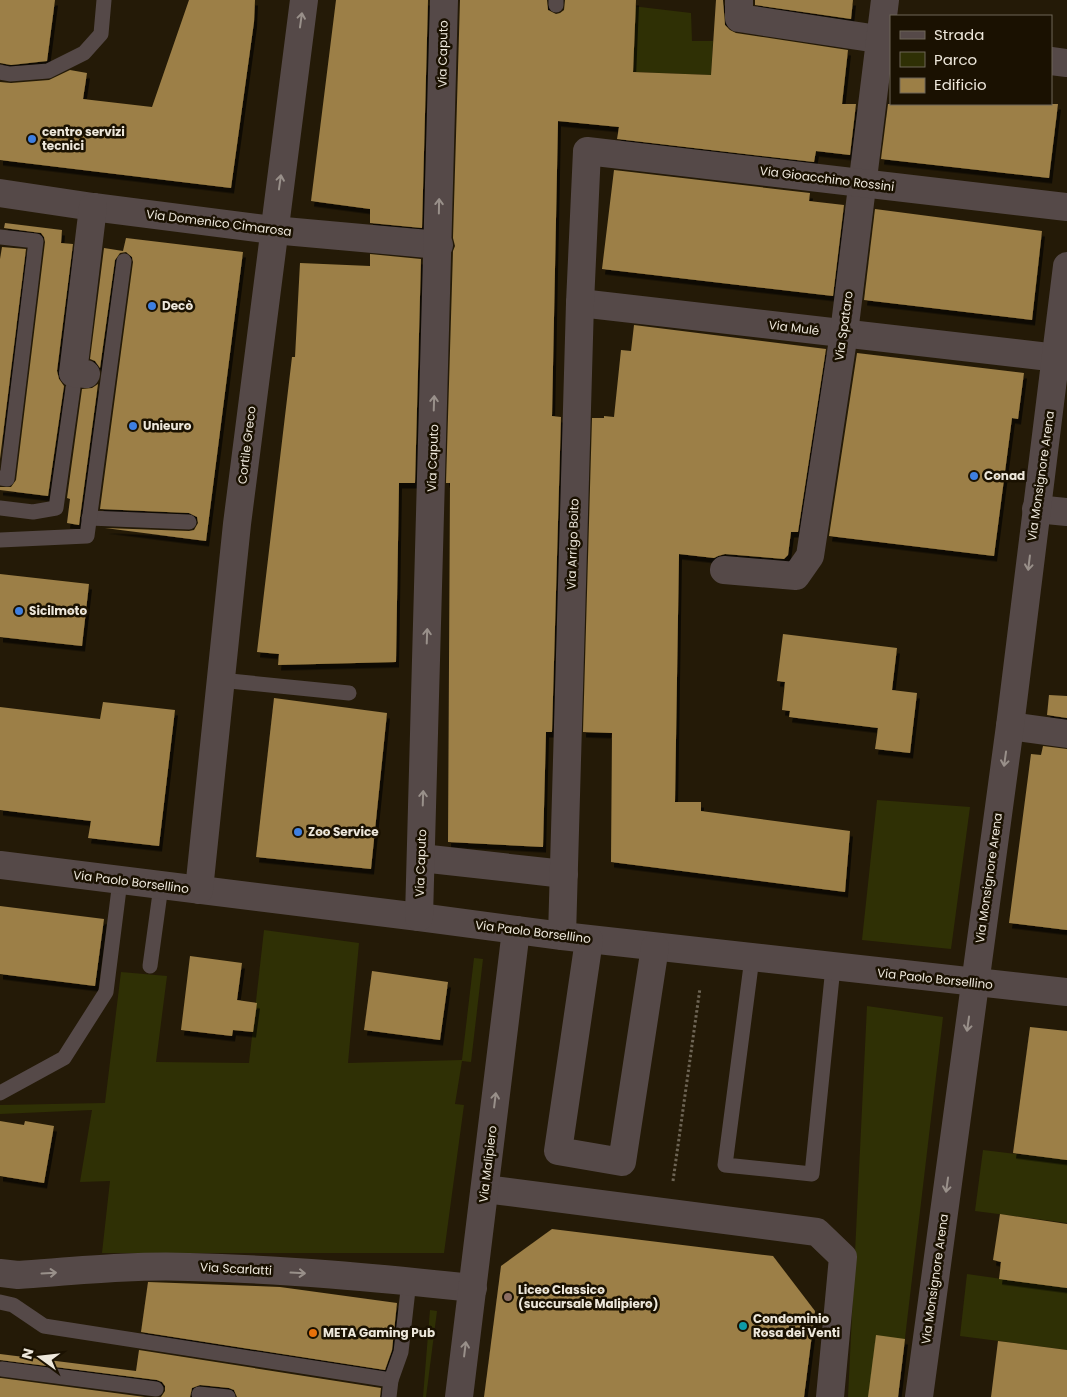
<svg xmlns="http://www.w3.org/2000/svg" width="1067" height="1397" font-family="Poppins,sans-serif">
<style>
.green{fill:#2f3005}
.building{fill:#9c7f46;filter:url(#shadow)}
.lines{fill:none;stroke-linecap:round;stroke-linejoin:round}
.path{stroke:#6e6555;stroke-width:3;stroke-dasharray:2.5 2.5;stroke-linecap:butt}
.lane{stroke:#554948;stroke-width:15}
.street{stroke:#554948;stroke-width:28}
.oneway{stroke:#99908a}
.shop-dot{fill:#3f7fe0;stroke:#1a1101;stroke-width:2}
.education-dot{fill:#8d6e63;stroke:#1a1101;stroke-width:2}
.culture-dot{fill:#0f9aa8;stroke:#1a1101;stroke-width:2}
.food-dot{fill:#e8710a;stroke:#1a1101;stroke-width:2}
.labels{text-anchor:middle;stroke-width:5;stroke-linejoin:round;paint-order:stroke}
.street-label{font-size:12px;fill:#ede7db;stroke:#1a1101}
.poi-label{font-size:12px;font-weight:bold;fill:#ede7db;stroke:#1a1101;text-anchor:start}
</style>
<defs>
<filter id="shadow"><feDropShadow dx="3" dy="5.5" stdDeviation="0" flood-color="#0009"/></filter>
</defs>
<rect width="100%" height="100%" fill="#241a07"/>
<!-- green -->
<g class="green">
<polygon points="581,0 691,13 692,41 713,41 711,75 633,72 635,26 574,23"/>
<polygon points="877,800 970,807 951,949 862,940"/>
<polygon points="264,930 359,943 348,1063 462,1060 474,958 483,959 471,1062 462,1061 455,1104 464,1105 444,1253 102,1253 110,1181 80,1182 92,1110 0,1114 0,1105 105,1103 121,972 167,976 156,1062 249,1063"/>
<polygon points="867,1006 943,1017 898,1397 848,1397"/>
<polygon points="983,1150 1067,1160 1067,1223 975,1211"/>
<polygon points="967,1274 1067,1288 1067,1350 960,1336"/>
<polygon points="430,1310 437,1311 426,1397 423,1397"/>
</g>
<!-- building -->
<g class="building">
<polygon points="0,0 55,0 47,61 11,65 0,63"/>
<polygon points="189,0 255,0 254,22 231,188 0,160 0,82 11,83 49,80 70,70 87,73 83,99 152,107"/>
<polygon points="336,0 428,0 422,228 370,223 370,209 311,201"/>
<polygon points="460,0 547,0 548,10 556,14 560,13 564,10 565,0 636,0 633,72 711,75 716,0 723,0 725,25 730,30 736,33 848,50 842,104 856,104 850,155 816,151 814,162 617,139 619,127 558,121 552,416 561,417 552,732 546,732 543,847 448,842 450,483 446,483 453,251 455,246 453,238"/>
<polygon points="755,0 853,0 851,19 755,5"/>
<polygon points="888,104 1058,104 1049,178 881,159"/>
<polygon points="614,170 810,193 809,201 844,205 833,296 602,269"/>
<polygon points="875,209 1042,231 1032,320 864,300"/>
<polygon points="5,223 62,230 61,243 73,244 57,371 59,379 64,386 48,496 0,490 0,487 11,487 16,480 45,242 44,237 41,233 4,228"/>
<polygon points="126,238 243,252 206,541 105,528 189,531 194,530 198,523 197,517 189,513 100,509 133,262 132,257 126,252 120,253 115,260 100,368 95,361 90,359 104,248 123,251"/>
<polygon points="2,247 26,249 0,459 0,259"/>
<polygon points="370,254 421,259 415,483 399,483 396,662 278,665 279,654 257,652 292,357 295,357 300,263 370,266"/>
<polygon points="634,325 826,349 798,532 791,532 788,555 784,559 725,554 718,556 714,558 679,554 675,802 701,802 701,811 850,831 845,892 611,862 612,733 583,732 592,418 604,418 604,416 614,417 621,350 631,351"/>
<polygon points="857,353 1024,373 1018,419 1012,418 994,556 829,536"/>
<polygon points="98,384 79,525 67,523 70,499 67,498 82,389 92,388"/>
<polygon points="0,574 89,584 82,646 0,637"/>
<polygon points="783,634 897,648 892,690 917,693 910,753 875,749 878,728 789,717 790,711 782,710 785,682 777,681"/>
<polygon points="1049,695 1067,696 1067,718 1047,715"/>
<polygon points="274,698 387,713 371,869 256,857"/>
<polygon points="103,702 175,710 159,846 88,838 91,821 0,810 0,707 100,719"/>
<polygon points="1043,746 1067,749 1067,930 1009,923 1031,754 1041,755"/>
<polygon points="0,906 104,919 95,986 0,974"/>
<polygon points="190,956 242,963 237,1000 257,1003 253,1032 233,1030 232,1036 181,1030"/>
<polygon points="372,971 448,982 440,1040 364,1030"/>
<polygon points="1030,1027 1067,1031 1067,1160 1013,1153"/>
<polygon points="0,1121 24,1125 25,1121 54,1126 44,1183 0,1176"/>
<polygon points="1000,1214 1067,1224 1067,1288 999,1279 1001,1262 993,1260"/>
<polygon points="552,1229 773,1256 815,1311 804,1397 484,1397 501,1266"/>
<polygon points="148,1282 280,1287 397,1303 392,1350 385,1370 141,1332"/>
<polygon points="876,1335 905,1339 898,1397 868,1397"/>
<polygon points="998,1341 1067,1350 1067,1397 991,1397"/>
<polygon points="139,1350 381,1388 380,1397 237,1397 234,1390 229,1388 200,1385 192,1388 190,1397 161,1397 165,1391 165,1386 162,1382 157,1380 0,1360 0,1354 136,1371"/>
<polygon points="0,1378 1,1378 145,1397 0,1397"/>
</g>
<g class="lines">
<!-- path -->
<polyline class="path" points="673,1181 700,988"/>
<!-- lane -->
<g class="lane">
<polyline points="556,5 556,0"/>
<polyline points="0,72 10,74 48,71 84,53 101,34 104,0"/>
<polyline points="0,237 36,241 7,479 0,478"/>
<polyline points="0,508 33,512 56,508 73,388"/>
<polyline points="89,518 189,522"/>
<polyline points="0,540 87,536 124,261"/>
<polyline points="220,680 349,693"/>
<polyline points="752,958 725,1165 812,1174 833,967"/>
<polyline points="150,966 161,886"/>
<polyline points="0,1093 64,1058 106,992 120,881"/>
<polyline points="0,1302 13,1305 44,1326 391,1380 389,1397"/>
<polyline points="2,1369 156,1389"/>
<polyline points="391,1380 401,1352 409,1281"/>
<polyline points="199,1394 228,1397"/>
</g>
<!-- street -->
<g class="street">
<polyline points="739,0 739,18 891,41"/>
<polyline points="1051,61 1067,63"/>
<polyline points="0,193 93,207 273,230 439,245"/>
<polyline points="580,303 1067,359"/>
<polyline points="86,374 73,373 93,207"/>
<polyline points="1036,509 1067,512"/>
<polyline points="724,570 796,576 810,556 844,333 885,0"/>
<polyline points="1010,726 1067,734"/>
<polyline points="421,858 564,874"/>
<polyline points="0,865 419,917 562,936 1067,992"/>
<polyline points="199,890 237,524 304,0"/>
<polyline points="419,917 444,0"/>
<polyline points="562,936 580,303 587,151 1067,207"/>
<polyline points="589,940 558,1151 622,1162 655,947"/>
<polyline points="485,1189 817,1232 843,1257 830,1397"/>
<path d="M0,1273L18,1275C75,1271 132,1265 189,1267C284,1269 378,1278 473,1288"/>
<polyline points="459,1397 516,930"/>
<polyline points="919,1397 1010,726 1067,266"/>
</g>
</g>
<!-- one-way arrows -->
<defs><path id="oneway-shaft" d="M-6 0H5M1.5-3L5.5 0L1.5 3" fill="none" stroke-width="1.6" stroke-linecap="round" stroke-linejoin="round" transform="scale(1.25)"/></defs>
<g class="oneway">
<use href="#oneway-shaft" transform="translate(301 20) rotate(-82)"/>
<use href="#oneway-shaft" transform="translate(280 182) rotate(-82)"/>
<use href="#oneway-shaft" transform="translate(439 206) rotate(-89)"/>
<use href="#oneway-shaft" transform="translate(434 403) rotate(-88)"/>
<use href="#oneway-shaft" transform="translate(1029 563) rotate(97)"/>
<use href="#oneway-shaft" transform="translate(427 636) rotate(-88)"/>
<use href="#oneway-shaft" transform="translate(1005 759) rotate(98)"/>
<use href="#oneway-shaft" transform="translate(423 798) rotate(-88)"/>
<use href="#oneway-shaft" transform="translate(968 1024) rotate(98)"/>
<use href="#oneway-shaft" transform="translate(495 1100) rotate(-83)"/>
<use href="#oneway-shaft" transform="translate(947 1185) rotate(98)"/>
<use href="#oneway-shaft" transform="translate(49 1273) rotate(-3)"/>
<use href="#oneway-shaft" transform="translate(298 1273) rotate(3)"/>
<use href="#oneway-shaft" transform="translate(465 1349) rotate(-83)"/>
</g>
<!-- markers -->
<g class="shop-dot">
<circle cx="32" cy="139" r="5"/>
<circle cx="152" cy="306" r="5"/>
<circle cx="133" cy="426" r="5"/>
<circle cx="974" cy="476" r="5"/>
<circle cx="19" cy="611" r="5"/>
<circle cx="298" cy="832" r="5"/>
</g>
<circle class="education-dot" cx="508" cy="1297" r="5"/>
<circle class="culture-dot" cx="743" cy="1326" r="5"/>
<circle class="food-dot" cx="313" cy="1333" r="5"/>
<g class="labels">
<!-- street labels -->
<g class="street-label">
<text transform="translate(443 54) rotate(-89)" y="4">Via Caputo</text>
<text transform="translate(827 179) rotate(7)" y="4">Via Gioacchino Rossini</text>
<text transform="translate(219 223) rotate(7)" y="4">Via Domenico Cimarosa</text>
<text transform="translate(844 326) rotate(-82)" y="4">Via Spataro</text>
<text transform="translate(794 328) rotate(7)" y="4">Via Mulé</text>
<text transform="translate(247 445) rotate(-83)" y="4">Cortile Greco</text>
<text transform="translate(433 458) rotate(-88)" y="4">Via Caputo</text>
<text transform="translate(1041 476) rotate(-82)" y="4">Via Monsignore Arena</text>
<text transform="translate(573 544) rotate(-88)" y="4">Via Arrigo Boito</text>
<text transform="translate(421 863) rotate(-88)" y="4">Via Caputo</text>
<text transform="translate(989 878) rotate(-82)" y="4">Via Monsignore Arena</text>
<text transform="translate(131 882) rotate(7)" y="4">Via Paolo Borsellino</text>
<text transform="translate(533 932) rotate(7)" y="4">Via Paolo Borsellino</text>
<text transform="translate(935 979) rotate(6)" y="4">Via Paolo Borsellino</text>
<text transform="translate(488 1164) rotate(-83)" y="4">Via Malipiero</text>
<text transform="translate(236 1269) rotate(3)" y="4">Via Scarlatti</text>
<text transform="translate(935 1279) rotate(-82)" y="4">Via Monsignore Arena</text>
</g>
<!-- poi labels -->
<g class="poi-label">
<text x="42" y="136">centro servizi<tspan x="42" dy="14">tecnici</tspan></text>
<text x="162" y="310">Decò</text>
<text x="143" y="430">Unieuro</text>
<text x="984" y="480">Conad</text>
<text x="29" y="615">Sicilmoto</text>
<text x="308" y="836">Zoo Service</text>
<text x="518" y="1294">Liceo Classico<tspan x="518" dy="14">(succursale Malipiero)</tspan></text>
<text x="753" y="1323">Condominio<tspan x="753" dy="14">Rosa dei Venti</tspan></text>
<text x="323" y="1337">META Gaming Pub</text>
</g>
</g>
<!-- legend -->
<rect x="890" y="15" width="162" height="90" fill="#1a1101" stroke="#6e6758"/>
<rect x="900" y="31" width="25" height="8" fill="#554948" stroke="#6e6758"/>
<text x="934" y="40" font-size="15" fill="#ede7db">Strada</text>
<rect x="900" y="52" width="25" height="15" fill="#2f3005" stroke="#6e6758"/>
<text x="934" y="65" font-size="15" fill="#ede7db">Parco</text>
<rect x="900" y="78" width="25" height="15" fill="#9c7f46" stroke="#6e6758"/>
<text x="934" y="90" font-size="15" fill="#ede7db">Edificio</text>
<!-- north arrow -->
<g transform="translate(40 1357) rotate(285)" stroke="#1a1101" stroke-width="4" paint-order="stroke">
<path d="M0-4L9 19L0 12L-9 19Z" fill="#ede7db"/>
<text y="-8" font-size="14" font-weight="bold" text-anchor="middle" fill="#ede7db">N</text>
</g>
</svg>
